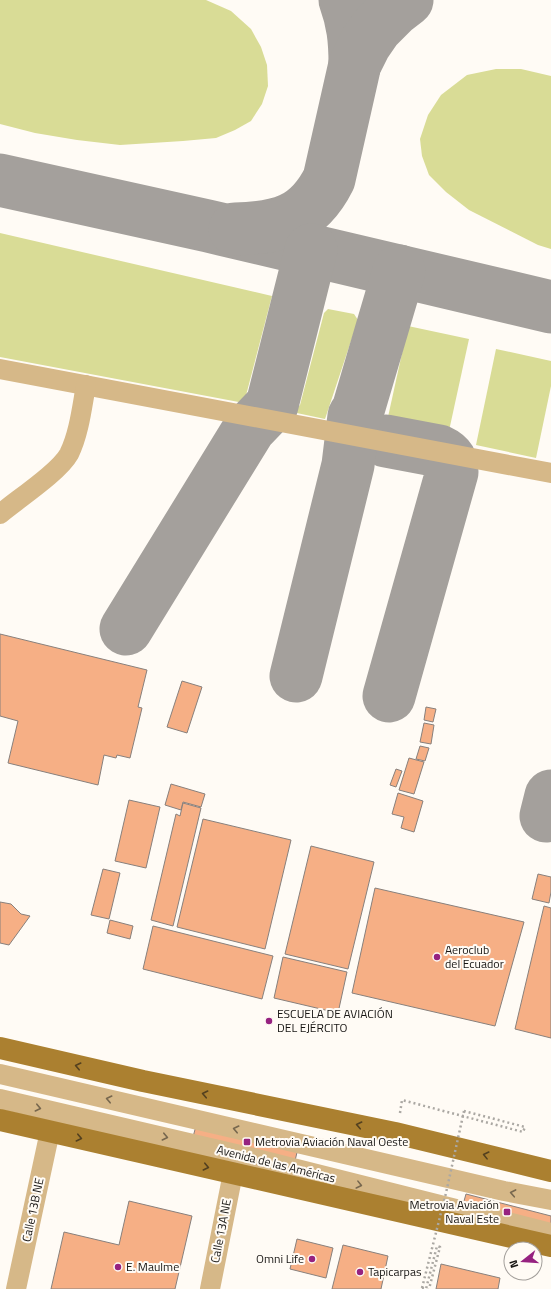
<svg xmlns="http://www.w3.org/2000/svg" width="551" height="1289" font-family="'Titillium Web',sans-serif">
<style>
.green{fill:#d9dc96}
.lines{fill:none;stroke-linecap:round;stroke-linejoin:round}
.taxiway{stroke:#a4a09c;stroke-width:53}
.building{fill:#f6af85;stroke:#88807c}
.path{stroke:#aba8a3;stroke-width:2.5;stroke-dasharray:2 3;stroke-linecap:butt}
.minor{stroke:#d6b888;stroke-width:20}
.major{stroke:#ab8030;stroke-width:22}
.path-bridge{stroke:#aba8a3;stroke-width:2.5;stroke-dasharray:2 3;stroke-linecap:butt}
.oneway{stroke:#53401f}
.oneway2{stroke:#77674e}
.poi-dot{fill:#962280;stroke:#fffbf5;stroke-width:1.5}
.labels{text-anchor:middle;stroke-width:4;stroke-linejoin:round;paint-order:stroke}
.poi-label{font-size:12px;fill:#181614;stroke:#fffbf5;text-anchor:start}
.street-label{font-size:12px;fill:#181614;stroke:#fffbf5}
</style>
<rect width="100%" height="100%" fill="#fffbf5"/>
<!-- green -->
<g class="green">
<polygon points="0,0 206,0 231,11 251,29 261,47 267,65 268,86 262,104 251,121 235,130 216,138 183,141 120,145 77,140 35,133 0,124"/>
<polygon points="496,69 521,69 551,76 551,249 538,245 469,210 446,192 429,175 422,156 420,139 428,115 441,95 467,75"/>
<polygon points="0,233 272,296 244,403 0,357"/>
<polygon points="328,309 354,314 358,320 325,419 292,412 300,405 324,313"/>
<polygon points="408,326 469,339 447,440 386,426"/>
<polygon points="496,349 551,361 551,386 536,458 476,445"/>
</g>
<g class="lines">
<!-- taxiway -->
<g class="taxiway">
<path d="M345,0C353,22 355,40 355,64"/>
<polyline points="0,180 208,226 551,307"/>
<path d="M235,229C279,228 308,221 329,179L355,64L365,44L376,28L394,10L407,0"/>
<path d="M386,441L439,451C450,456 452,461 452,472L389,696"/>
<polyline points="126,629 249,429 272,405 311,250"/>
<polyline points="296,676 348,465 354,416 358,410 399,271"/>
<polyline points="546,816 551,796"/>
</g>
</g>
<!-- building -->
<g class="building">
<polygon points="0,634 147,670 138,707 142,708 130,758 117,755 116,758 104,755 98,785 8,763 18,721 0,716"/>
<polygon points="182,681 202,687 187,733 167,727"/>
<polygon points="426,707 436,709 433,722 424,720"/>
<polygon points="424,723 434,725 431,744 420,742"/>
<polygon points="420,746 429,748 425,761 416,759"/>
<polygon points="409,758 424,762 414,794 399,790"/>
<polygon points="396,769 402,771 396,787 390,785"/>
<polygon points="171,784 205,794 201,807 183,802 181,810 165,805"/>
<polygon points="398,793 423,801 414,832 401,828 404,817 392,814"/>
<polygon points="129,800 160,807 146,868 115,861"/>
<polygon points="183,803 201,808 173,926 151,920 176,814 180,816"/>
<polygon points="203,819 291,840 265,949 177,927"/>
<polygon points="311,846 374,862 348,969 285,954"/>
<polygon points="103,869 120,873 109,919 91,915"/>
<polygon points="538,874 551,877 551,892 549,903 532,899"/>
<polygon points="375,888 524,922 495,1026 352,993"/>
<polygon points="0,902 11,904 21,914 30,916 9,945 0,943"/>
<polygon points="544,906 551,908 551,1038 515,1029"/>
<polygon points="110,920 133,926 130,939 107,933"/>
<polygon points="153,926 273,956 262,999 143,969"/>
<polygon points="283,957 347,972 338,1013 274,998"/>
<polygon points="197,1122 298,1148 295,1161 193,1137"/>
<polygon points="466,1194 551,1216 551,1229 462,1208"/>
<polygon points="129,1201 192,1216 175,1289 51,1289 64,1232 119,1245"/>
<polygon points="297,1239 333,1248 326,1278 290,1269"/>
<polygon points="343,1245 388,1256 381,1289 332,1289"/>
<polygon points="441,1264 500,1278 498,1289 436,1289"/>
</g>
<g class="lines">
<!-- path -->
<g class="path">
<polyline points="400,1113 402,1100 523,1132 525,1127 464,1111"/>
<polyline points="422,1288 426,1289 437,1246 440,1247 429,1289"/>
</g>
<!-- minor -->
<g class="minor">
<polyline points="0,369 551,473"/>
<path d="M0,514C18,499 59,472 69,454C79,434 82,407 86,385"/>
<polyline points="0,1074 504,1191 551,1200"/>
<polyline points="0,1099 253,1158 551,1233"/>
<polyline points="16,1289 50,1131"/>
<polyline points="210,1289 233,1173"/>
</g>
<!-- major -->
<g class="major">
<polyline points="0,1048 143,1081 395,1133 551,1171"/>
<polyline points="0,1120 551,1246"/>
</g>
<!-- path-bridge -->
<polyline class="path-bridge" points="422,1288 446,1193 464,1111"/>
</g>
<!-- one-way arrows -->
<defs><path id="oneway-chevron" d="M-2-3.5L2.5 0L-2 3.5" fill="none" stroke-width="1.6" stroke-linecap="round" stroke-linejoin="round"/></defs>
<g class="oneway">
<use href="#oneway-chevron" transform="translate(78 1066) rotate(-167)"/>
<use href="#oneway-chevron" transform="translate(205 1094) rotate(-168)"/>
<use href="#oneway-chevron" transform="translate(359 1125) rotate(-168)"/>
<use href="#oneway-chevron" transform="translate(79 1138) rotate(13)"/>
<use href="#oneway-chevron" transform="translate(486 1155) rotate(-166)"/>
<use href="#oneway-chevron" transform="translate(206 1167) rotate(13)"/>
</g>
<g class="oneway2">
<use href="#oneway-chevron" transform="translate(109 1099) rotate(-167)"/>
<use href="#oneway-chevron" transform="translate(38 1108) rotate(13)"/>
<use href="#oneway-chevron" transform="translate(236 1129) rotate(-167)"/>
<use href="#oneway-chevron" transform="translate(165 1137) rotate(13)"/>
<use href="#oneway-chevron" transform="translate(359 1185) rotate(14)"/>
<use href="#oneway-chevron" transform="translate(513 1193) rotate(-169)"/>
</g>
<!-- markers -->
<g class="poi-dot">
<circle cx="437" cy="957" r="4"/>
<circle cx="269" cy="1021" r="4"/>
<rect x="243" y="1138" width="8" height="8" rx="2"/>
<rect x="503" y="1208" width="8" height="8" rx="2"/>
<circle cx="312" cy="1259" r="4"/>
<circle cx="118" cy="1267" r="4"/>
<circle cx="360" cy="1272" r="4"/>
</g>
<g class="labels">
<!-- poi labels -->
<g class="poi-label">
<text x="445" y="954">Aeroclub<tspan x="445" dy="14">del Ecuador</tspan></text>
<text x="277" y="1018">ESCUELA DE AVIACIÓN<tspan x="277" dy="14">DEL EJÉRCITO</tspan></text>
<text x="255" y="1146">Metrovia Aviación Naval Oeste</text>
<text x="499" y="1209" text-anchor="end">Metrovia Aviación<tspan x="499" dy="14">Naval Este</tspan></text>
<text x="304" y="1263" text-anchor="end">Omni Life</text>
<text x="126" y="1271">E. Maulme</text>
<text x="368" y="1276">Tapicarpas</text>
</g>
<!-- street labels -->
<g class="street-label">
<text transform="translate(276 1164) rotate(14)" y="4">Avenida de las Américas</text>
<text transform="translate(33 1210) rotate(-78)" y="4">Calle 13B NE</text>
<text transform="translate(221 1231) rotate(-79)" y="4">Calle 13A NE</text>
</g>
</g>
<!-- north arrow -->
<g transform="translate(523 1261) rotate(253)"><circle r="19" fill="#fffbf5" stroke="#a39f9b"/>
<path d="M0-3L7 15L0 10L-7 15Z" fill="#962280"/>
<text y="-6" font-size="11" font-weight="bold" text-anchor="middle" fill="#181614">N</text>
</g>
</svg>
